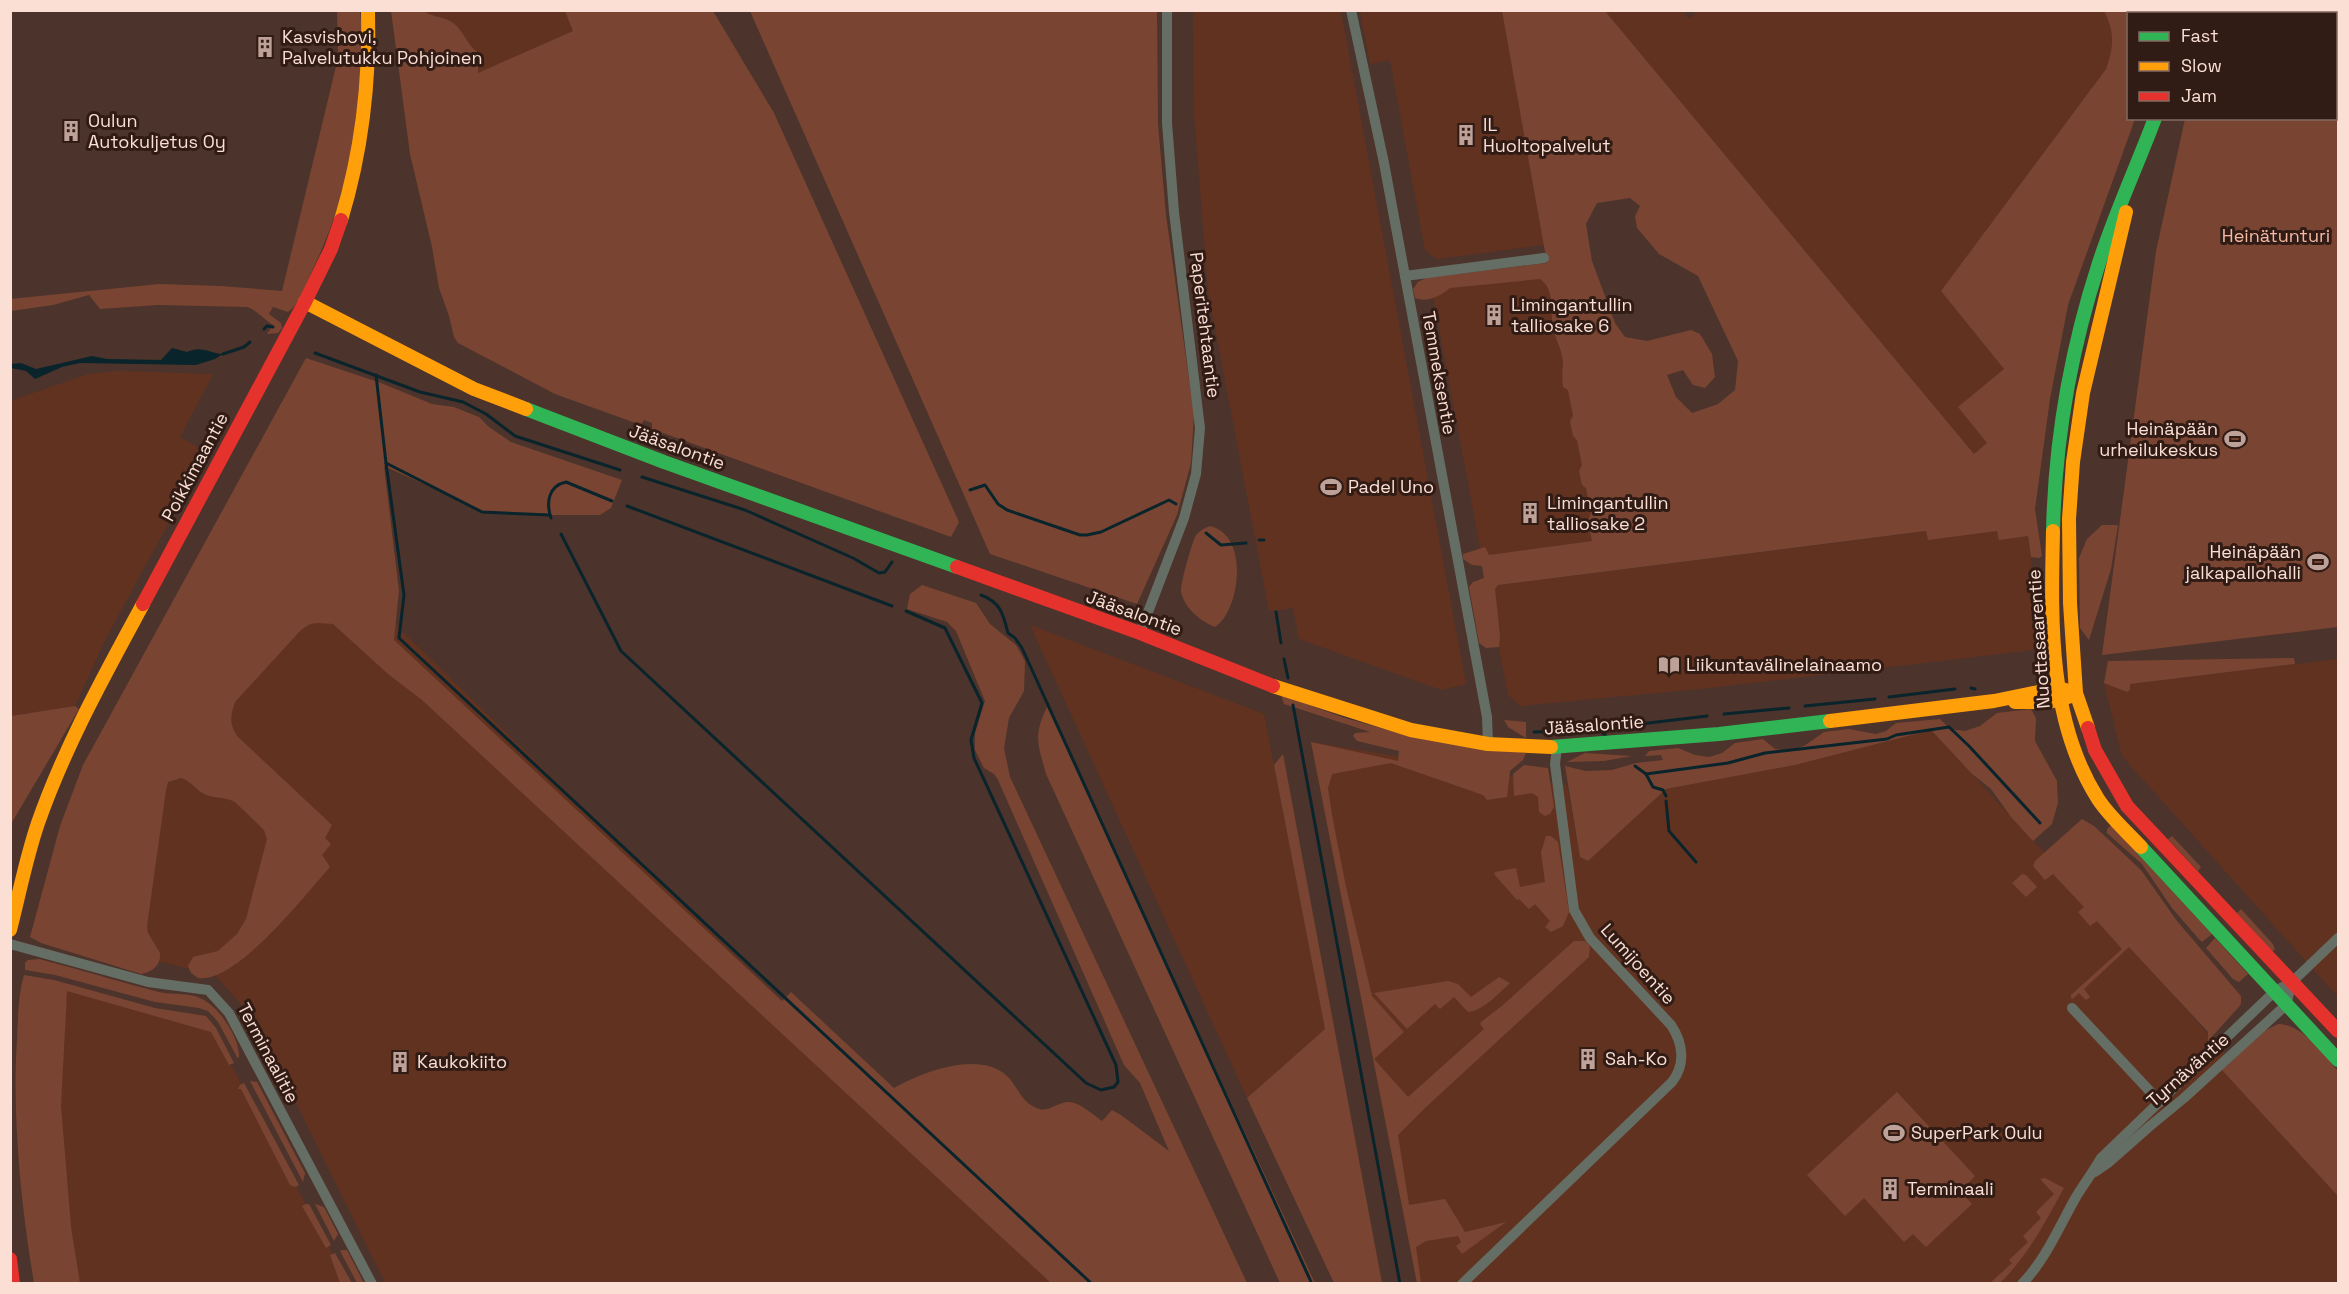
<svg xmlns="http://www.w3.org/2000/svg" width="2349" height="1294" font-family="'Space Grotesk',sans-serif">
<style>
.built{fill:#623221}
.green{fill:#794532;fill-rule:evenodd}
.water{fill:#0a242c}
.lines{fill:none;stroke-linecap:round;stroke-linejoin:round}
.stream{stroke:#0a242c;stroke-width:3}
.street{stroke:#656e64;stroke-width:10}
.fast{stroke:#30b455;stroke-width:14}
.slow{stroke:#ff9f0a;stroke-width:14}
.jam{stroke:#e5322d;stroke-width:14}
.labels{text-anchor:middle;stroke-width:6;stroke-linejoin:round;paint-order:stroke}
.poi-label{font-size:18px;fill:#fbded4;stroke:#311c15;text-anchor:start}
.park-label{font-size:18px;fill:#f5b9a3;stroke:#311c15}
.street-label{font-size:18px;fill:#fbded4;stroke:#311c15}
</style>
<rect width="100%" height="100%" fill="#4c332b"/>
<!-- built -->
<g class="built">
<polygon points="1697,10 2104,11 2112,26 2114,39 2112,53 2106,69 1941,291 2004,369 1959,407 1987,443 1974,454 1605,11 1683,11 1690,19"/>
<polygon points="405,11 565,11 574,31 420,99"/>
<polygon points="1193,11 1341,11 1466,684 1441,690 1299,639 1293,608 1269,611 1208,291 1194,112"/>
<polygon points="1360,11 1502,11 1544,245 1437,259 1425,250 1390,60 1370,64"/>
<polygon points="1548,270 1600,549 1494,562 1481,553 1433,295 1442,283"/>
<polygon points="119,371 213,374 180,437 207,452 103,644 75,706 11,716 10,401 88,374"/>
<polygon points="2026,519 2042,649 1709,688 1520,706 1508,695 1489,597 1498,585"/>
<polygon points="302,534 782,1001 1071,1283 385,1283 255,1020 215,975 59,937"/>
<polygon points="1030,625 1264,714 1325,1029 1247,1098"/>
<polygon points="2338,659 2338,997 2122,756 2104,683 2127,692 2130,690 2130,684"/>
<polygon points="1931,730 2129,944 2338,1183 2338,1283 1417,1283 1311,742 1567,785 1580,857 1587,861 1666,789 1795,765"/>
<polygon points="63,988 213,1031 348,1283 76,1283 55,1102"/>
</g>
<!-- green -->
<g class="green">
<path d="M337,11H360C370,100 350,193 311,273C305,286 300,304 288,312L273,307L269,314L281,323L282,328L278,333L267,334L273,325C265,320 255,309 247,307L158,305L100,309L89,295L53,305L11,311L10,299L159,284L221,286L282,291L338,58Z"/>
<path d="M391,11H424C431,17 442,16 450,21C463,28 466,44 478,53V73L573,31L565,11H713L774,113L959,522L951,537L652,429V423L644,420L641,425L555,394L458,343L454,337L449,316L439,288L432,247L410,154Z"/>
<polygon points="750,11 1157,11 1158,124 1166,215 1194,415 1191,463 1177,515 1137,604 990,554"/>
<path d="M1502,11H1605L1974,454L1987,443L1958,407L2004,369L1941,291L2106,69C2114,47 2115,32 2104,11H2174L2173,13L2128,14V118L2135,119L2068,305L2050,399L2035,509L2042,556L2039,558L2031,557L2028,536L1999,540L1997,531L1928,540L1926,531L1498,585L1495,589L1500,636L1499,647L1486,648L1479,643L1469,587L1473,582L1484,578L1482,566L1472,565L1463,559V554L1485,547L1489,555L1592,541L1588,521L1591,513L1586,488L1582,485L1579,471L1582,465L1577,440L1573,436L1570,421L1573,416L1568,390L1563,387C1562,378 1562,372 1563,364C1563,350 1555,340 1553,327C1550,312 1556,290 1540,279L1450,288C1440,296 1427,303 1415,298L1413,289L1418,282L1426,278L1547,263ZM1630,198L1640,206L1635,216L1637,228L1659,254L1698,276L1738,361L1735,390L1718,404L1692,413L1676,397L1667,375L1683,370L1693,385L1705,388L1715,377L1712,354L1700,334L1691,330L1647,341L1625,337L1615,323L1592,261L1586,224L1597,203Z"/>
<polygon points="2211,11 2338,11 2338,627 2102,655 2156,251 2185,119 2336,118 2336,14 2211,13"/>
<path d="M306,358L381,383L432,404L454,407L479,417L489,427L511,442L622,480L611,508L600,515H541L483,511L384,466L399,591L394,640L782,1001L791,992L894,1088C922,1072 980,1050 1007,1076C1019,1088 1021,1103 1039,1109C1049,1112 1059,1101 1070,1102C1082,1104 1092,1114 1102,1121L1112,1110L1121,1115L1169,1151L1140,1083L1124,1065L998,780L994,774L984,768L975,750V733L985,701L956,631L947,622L907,609L910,594L922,585L976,603L990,624L1016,645L1025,661L1024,691L1009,718L1004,748L1010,777L1247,1283H1051L422,700L388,674L333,624L318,623L310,624L301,630L235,702C230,716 229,724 238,737L332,825L325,838L331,844L322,855L330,867C305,895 236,984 198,978L191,973L188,966L193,957L218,951L237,934L246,919L267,839L264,830L235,802C225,796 210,799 201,792C194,787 190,781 181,778L168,782L166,790L147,926L148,933L160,953C161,965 153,972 141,974L41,943L30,937L60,826L83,765Z"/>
<polygon points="2102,525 2118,525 2111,569 2089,640 2080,628 2079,558 2087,539"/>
<path d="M1210,526C1250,535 1240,611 1215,627C1200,621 1184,608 1181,591C1180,584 1192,543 1195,537C1198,531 1205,528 1210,526Z"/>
<polygon points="2294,658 2295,664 2130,684 2130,690 2127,692 2104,683 2108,661"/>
<polygon points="1281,695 1345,718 1406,735 1526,753 1523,760 1510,771 1507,797 1487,800 1483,795 1391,763 1332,774 1328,788 1332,815 1346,887 1372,996 1404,1032 1374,1059 1408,1097 1484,1029 1480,1024 1481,1022 1503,1005 1574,941 1585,941 1590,946 1589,957 1426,1107 1398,1135 1409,1205 1445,1199 1465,1232 1506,1222 1462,1254 1456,1246 1461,1242 1458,1236 1426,1241 1416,1247 1421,1283 1417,1283 1311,742 1398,761 1399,751 1357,741 1353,736 1355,733 1370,732 1284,704"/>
<polygon points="75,706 79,709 11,824 11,716"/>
<path d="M1047,707L1315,1283H1280L1046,774C1038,744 1033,736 1047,707Z"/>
<polygon points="2031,709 2036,718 2035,741 2057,781 2058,803 2052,824 2033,841 2011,817 1991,789 1972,774 1931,730 1795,765 1666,789 1588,861 1580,857 1565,766 1586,771 1612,770 1636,763 1663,760 1661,755 1645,756 1649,751 1678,748 1695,755 1709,757 1722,753 1735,743 1763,739 1775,749 1789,751 1804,746 1824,732 1849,729 1876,734 1886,731 1896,723 1940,719 1950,729 1965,731 1980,726 1997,713"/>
<polygon points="1504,720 1526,722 1526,738 1508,727"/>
<polygon points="1585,753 1632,756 1604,761 1567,762"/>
<polygon points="1283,754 1382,1283 1334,1283 1247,1098 1325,1029 1274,765"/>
<polygon points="1524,765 1548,768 1554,807 1550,814 1545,816 1539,812 1538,797 1532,793 1514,796 1513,774"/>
<polygon points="2082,819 2094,826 2141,870 2177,921 2241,996 2241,1004 2237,1009 2208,1041 2208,1032 2129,947 2084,989 2090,997 2086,1000 2079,993 2073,999 2071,998 2071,995 2122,949 2097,921 2090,926 2078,912 2084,907 2053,874 2045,880 2033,866 2035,861"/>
<polygon points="2111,825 2212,934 2202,942 2198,938 2172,908 2142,864 2107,833 2107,829"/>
<polygon points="1546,836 1551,836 1558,842 1569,912 1563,926 1551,932 1545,927 1550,921 1535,904 1529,909 1519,899 1517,900 1494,874 1495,872 1516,868 1520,887 1545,882 1541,852"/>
<polygon points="2172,836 2201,867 2198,871 2168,839"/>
<polygon points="2022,874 2026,875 2037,887 2026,897 2012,883"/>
<polygon points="2241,909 2273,944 2275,950 2272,951 2237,913"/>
<polygon points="2215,938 2248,974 2239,982 2233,979 2206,948"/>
<path d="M39,959C79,969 119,982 159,992C173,995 191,992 204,1000C220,1009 239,1037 239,1056L238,1059L218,1022L208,1011L199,1008L155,1002L55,975L25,970V963L28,960Z"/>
<path d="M24,975L54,980L155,1008L206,1016L216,1028L234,1063L229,1065L211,1032L67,991L61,1106L71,1227L80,1283H34C21,1206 12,1118 17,1039C18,1019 18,995 24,975Z"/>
<path d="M1499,977L1510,983C1499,993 1483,1011 1468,1012L1454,997L1440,1009L1435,1004L1407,1029L1374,993L1448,981L1458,984L1471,997Z"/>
<path d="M2278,1024C2303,1024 2323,1054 2338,1071V1196L2222,1070L2264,1031Z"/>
<polygon points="250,1081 257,1082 305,1173 303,1182"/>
<polygon points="244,1083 299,1185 295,1187 290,1185 241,1089 238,1089 240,1085"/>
<polygon points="1897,1092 1975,1176 1960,1191 1972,1204 1926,1247 1913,1234 1904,1242 1864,1198 1845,1216 1807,1175"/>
<path d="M2045,1178L2064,1188C2045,1222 2028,1256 2000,1283H1990L2012,1263L2009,1260L2028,1242L2023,1236L2041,1218L2036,1212L2054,1194L2040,1179Z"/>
<polygon points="306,1204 309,1204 331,1245 326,1248 302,1206"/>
<polygon points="315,1204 324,1207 338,1234 334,1241"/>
<polygon points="342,1250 347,1250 364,1283 357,1283 340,1251"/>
<polygon points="335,1253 352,1283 340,1283 330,1255"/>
</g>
<!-- water -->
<path class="water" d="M172,348L187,352C201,345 209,353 223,354L215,359L196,365L80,363L62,367L35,379L26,371L11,368V364L21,363L36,369L92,356L107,359L161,360Z"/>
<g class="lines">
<!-- stream -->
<g class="stream">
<polyline points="264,329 267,326 273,327"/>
<polyline points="315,353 420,392 463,402 486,414 515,436 620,470"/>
<polyline points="223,354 244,347 250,342"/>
<polyline points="376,375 386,463 482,512 550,515"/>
<polyline points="386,463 404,595 399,638 1092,1284"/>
<polyline points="642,477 745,510 853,558 879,573 885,572 892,562"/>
<polyline points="970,490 985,485 998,504 1007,510 1080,535 1087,535 1101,532 1169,500 1176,504"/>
<polyline points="627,506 892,606"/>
<path d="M551,518C546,503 548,486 566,482L612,501"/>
<polyline points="1206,533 1221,545 1246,543"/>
<polyline points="561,534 621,651 1086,1083 1101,1090 1114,1087 1118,1082 1116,1065 974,758 971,740 982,703 945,628 906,611"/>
<polyline points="1259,540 1264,540"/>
<path d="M981,595C1000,602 1003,613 1008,633L1015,638L1022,648L1312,1284"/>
<polyline points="1276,612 1281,643"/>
<polyline points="1284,659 1288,678"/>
<polyline points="1971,688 1975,689"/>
<polyline points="1889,697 1955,689"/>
<polyline points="1293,705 1400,1284"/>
<polyline points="1805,706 1875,699"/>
<polyline points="1724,714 1789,708"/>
<polyline points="1599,729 1707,716"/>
<polyline points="1534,732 1592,730 1596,727 1606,736"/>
<polyline points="1635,766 1646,774 1653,787 1663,790 1666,796"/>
<polyline points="1646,774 1728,763 1765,753 1887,739 1896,735 1949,727 1969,746 2040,823"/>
<polyline points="1666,801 1669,831 1696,862"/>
</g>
<!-- street -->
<g class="street">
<polyline points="1351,10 1384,163 1487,717 1488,744"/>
<polyline points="1405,276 1544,258"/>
<polyline points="1140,633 1184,518 1196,474 1200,428 1174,212 1167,123 1167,10"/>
<polyline points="10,944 148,982 208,990 229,1013 372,1284"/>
<polyline points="2072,1008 2160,1102"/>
<polyline points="2095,1172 2108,1163 2150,1126 2184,1098 2286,1005 2292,982"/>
<path d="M1462,1284L1672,1082C1686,1064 1683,1043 1671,1025L1590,938L1574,910L1555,764L1557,747"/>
<path d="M2022,1284C2046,1259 2059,1227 2076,1197C2084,1184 2093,1172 2101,1158L2275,991L2292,982L2338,938"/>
</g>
<!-- fast -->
<g class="fast">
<polyline points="526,409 664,462 957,567"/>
<path d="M2053,531C2055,440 2071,349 2099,263C2115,213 2137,166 2155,118"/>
<polyline points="1551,747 1719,734 1830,721"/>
<polyline points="2141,847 2338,1060"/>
</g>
<!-- slow -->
<g class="slow">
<path d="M341,220C362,151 370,82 368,10"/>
<polyline points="305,302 474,389 526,409"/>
<path d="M2053,531C2051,621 2048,720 2098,799C2109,816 2127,832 2141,847"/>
<polyline points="1273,686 1411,730 1488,744 1551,747"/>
<polyline points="2015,702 2049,702 2068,697"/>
<polyline points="1830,721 1994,701 2058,688 2076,693"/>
<polyline points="2088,728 2076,693 2070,603 2069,519 2073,462 2083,393 2126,212"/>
<path d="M10,930C19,895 26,858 38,823C65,746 104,676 143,604"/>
</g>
<!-- jam -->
<g class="jam">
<polyline points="2191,14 2192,10"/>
<polyline points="957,567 1140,633 1273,686"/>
<polyline points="143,604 305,302 331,249 341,220"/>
<polyline points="2088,728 2095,750 2127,806 2338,1031"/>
<polyline points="10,1259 13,1284"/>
</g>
</g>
<!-- icons -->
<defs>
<symbol id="building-bare" viewBox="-9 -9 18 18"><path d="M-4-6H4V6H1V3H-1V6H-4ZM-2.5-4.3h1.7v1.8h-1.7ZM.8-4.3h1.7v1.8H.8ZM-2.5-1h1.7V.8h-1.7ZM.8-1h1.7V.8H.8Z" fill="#bea299" stroke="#311c15" stroke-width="2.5" paint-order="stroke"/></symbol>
<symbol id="stadium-bare" viewBox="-9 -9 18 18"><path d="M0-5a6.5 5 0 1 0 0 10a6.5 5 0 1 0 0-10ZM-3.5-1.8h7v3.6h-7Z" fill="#bea299" stroke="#311c15" stroke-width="2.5" paint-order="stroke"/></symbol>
<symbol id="library-bare" viewBox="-9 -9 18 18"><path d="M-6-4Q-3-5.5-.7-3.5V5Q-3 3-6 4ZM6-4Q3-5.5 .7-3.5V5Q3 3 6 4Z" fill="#bea299" stroke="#311c15" stroke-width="2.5" paint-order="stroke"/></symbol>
</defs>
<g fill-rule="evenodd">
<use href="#building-bare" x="250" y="32" width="30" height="30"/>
<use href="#building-bare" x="56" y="116" width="30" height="30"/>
<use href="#building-bare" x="1451" y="120" width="30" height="30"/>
<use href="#building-bare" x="1479" y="300" width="30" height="30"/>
<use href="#stadium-bare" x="2220" y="424" width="30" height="30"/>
<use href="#stadium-bare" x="1316" y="472" width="30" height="30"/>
<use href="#building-bare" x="1515" y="498" width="30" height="30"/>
<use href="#stadium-bare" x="2303" y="547" width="30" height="30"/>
<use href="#library-bare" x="1654" y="650" width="30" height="30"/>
<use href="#building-bare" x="1573" y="1044" width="30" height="30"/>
<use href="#building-bare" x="385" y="1047" width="30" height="30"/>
<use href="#stadium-bare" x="1879" y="1118" width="30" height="30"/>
<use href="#building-bare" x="1875" y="1174" width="30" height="30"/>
</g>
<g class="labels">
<!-- poi labels -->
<g class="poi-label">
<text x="282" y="43">Kasvishovi,<tspan x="282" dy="21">Palvelutukku Pohjoinen</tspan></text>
<text x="88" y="127">Oulun<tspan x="88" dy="21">Autokuljetus Oy</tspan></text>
<text x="1483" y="131">IL<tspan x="1483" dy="21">Huoltopalvelut</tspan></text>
<text x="1511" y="311">Limingantullin<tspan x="1511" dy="21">talliosake 6</tspan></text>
<text x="2218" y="435" text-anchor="end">Heinäpään<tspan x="2218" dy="21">urheilukeskus</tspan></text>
<text x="1348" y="493">Padel Uno</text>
<text x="1547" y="509">Limingantullin<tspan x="1547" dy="21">talliosake 2</tspan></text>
<text x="2301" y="558" text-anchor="end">Heinäpään<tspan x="2301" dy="21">jalkapallohalli</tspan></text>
<text x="1686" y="671">Liikuntavälinelainaamo</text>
<text x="1605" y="1065">Sah-Ko</text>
<text x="417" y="1068">Kaukokiito</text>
<text x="1911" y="1139">SuperPark Oulu</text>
<text x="1907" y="1195">Terminaali</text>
</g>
<!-- park labels -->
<g class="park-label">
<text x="2276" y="242">Heinätunturi</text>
</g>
<!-- street labels -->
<g class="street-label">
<text transform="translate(1205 325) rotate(83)" y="6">Paperitehtaantie</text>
<text transform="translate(1439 373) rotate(80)" y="6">Temmeksentie</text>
<text transform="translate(677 447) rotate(20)" y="6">Jääsalontie</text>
<text transform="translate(195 467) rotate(-62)" y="6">Poikkimaantie</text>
<text transform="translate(1134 613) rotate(20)" y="6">Jääsalontie</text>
<text transform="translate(2039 639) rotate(-94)" y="6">Nuottasaarentie</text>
<text transform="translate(1594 725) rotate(-4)" y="6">Jääsalontie</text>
<text transform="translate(1638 964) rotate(48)" y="6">Lumijoentie</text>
<text transform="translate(268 1053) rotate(62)" y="6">Terminaalitie</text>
<text transform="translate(2188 1070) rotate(-41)" y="6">Tyrnäväntie</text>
</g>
</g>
<!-- border -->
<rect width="2349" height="1294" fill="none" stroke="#fbded4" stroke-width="24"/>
<!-- legend -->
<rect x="2127" y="12" width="210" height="108" fill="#311c15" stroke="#826a61" stroke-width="1.5"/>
<rect x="2139" y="32" width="30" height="9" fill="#30b455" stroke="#826a61" stroke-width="1.5"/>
<text x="2181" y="42" font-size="18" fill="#fbded4">Fast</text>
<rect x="2139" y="62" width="30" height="9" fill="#ff9f0a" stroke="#826a61" stroke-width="1.5"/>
<text x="2181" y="72" font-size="18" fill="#fbded4">Slow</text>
<rect x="2139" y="92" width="30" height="9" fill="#e5322d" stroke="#826a61" stroke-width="1.5"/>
<text x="2181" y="102" font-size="18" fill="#fbded4">Jam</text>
</svg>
